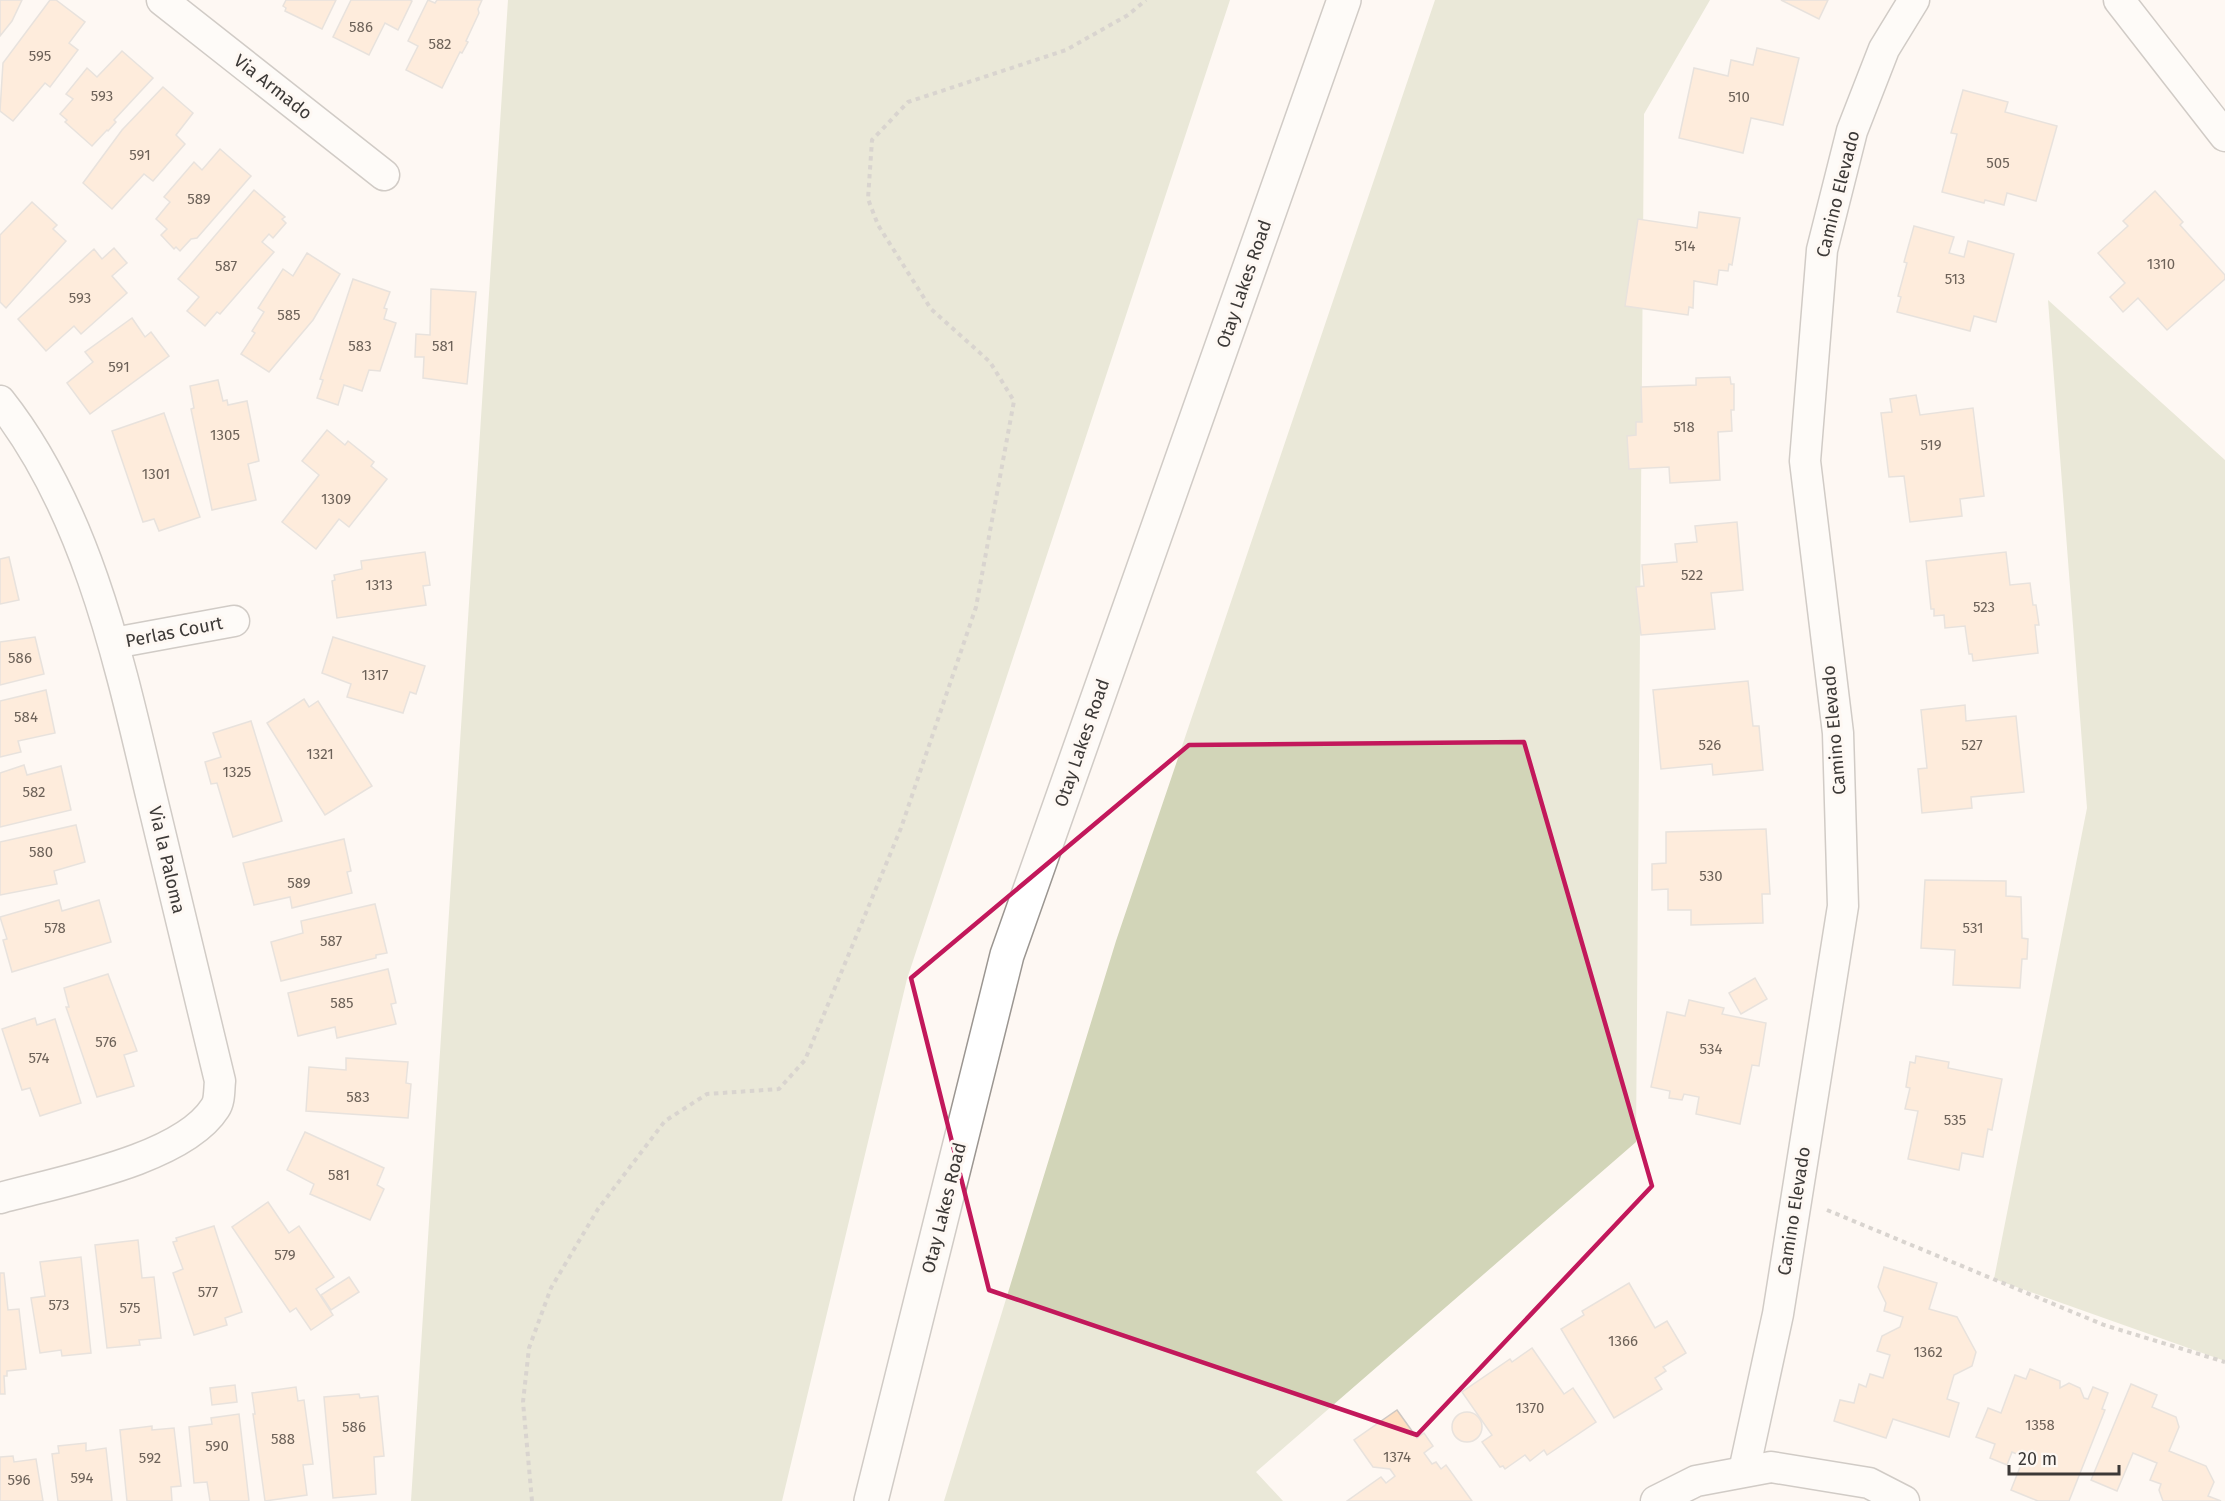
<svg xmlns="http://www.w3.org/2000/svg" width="2225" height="1501" font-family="'Fira Sans',sans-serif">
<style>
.green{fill:#d2d5b8}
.building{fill:#ffdec0;stroke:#cec8c3;stroke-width:1.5}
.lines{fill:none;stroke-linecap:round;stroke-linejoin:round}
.minor-casing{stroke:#9b9691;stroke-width:33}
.primary-casing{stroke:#9b9691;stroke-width:36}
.path{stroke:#ada9a5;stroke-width:4;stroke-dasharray:4.5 4.5;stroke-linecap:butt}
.minor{stroke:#fff;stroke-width:30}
.primary{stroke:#fff;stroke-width:33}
.marked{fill:none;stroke:#c2185b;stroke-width:4.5;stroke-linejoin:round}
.labels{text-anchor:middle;stroke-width:6;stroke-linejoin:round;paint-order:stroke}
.number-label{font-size:15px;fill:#6d6259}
.street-label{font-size:18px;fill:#3c3937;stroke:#fef8f3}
</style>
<rect width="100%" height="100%" fill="#fef8f3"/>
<!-- green -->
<g class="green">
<polygon points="508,0 1230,0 907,979 782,1501 411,1501"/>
<polygon points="1435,0 1710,0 1644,114 1636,1142 1256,1472 1283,1501 944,1501 1116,941"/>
<polygon points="2048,300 2225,460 2225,1361 1994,1279 2087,808"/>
</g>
<!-- building -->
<g class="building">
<polygon points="0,0 22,0 12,21 0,36"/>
<polygon points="50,0 56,0 85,22 69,43 78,50 50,87 45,83 13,121 0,111 3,63"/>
<polygon points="286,0 336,0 322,29 285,11 286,8 283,6"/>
<polygon points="351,0 410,0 412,1 398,30 385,23 369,55 333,37"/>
<polygon points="428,0 435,3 437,0 482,0 478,9 479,13 466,41 468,42 462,53 460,52 442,88 406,70 418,46 408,41"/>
<polygon points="1781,0 1828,0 1819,19"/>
<polygon points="1757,48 1799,58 1783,125 1751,118 1743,153 1679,138 1694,68 1728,76 1731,60 1753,65"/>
<polygon points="122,51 153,78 114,120 116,122 108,131 107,130 92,146 65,122 67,120 60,114 73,99 66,94 87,68 97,77"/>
<polygon points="163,87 193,113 176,135 185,144 153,181 144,174 112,209 83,183 122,130"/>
<polygon points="1963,90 2008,102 2005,112 2057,126 2036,201 2007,193 2004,205 1985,200 1984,203 1942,192 1957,134 1951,133"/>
<polygon points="220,149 251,176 197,238 191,239 180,251 176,247 174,249 161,235 167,229 156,219 170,202 164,197 194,162 202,170"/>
<polygon points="254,190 285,217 282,219 286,223 273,238 269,234 262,242 274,252 220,314 217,312 205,326 187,311 199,297 178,279"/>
<polygon points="2155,191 2183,222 2180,225 2225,275 2225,279 2167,330 2138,298 2123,312 2110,297 2125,283 2098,253 2128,226 2123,221"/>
<polygon points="32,202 57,225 53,229 66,241 6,308 0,302 0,235"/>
<polygon points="1699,212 1740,218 1732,265 1729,264 1728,271 1719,270 1717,285 1694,281 1693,308 1689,307 1688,315 1625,306 1638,219 1697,228"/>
<polygon points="1914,226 1954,237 1949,253 1964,257 1968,241 2014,254 1996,322 1974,316 1970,331 1897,312 1901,297 1898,296 1907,263 1904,262"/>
<polygon points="114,248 127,263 112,276 127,293 81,334 74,326 46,351 18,319 94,249 102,259"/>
<polygon points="307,253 340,274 313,320 269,372 241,354 255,333 252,331 264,312 258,308 283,269 293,276"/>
<polygon points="353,279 390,292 384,308 387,309 384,319 396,323 380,371 369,370 362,391 344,385 338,405 317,398 323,380 320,379"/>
<polygon points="431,289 476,292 467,384 423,378 424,357 415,357 416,334 430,335"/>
<polygon points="132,318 145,337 151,332 169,356 90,414 67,383 93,362 85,352"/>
<polygon points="1730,377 1731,384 1734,384 1734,410 1731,410 1732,431 1718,432 1720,480 1670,483 1669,467 1629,469 1627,436 1636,435 1636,422 1642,422 1641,387 1696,385 1696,378"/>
<polygon points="218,380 223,401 227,400 228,405 247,401 259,461 248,464 256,500 212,510 191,409 194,408 190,386"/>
<polygon points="1916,395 1920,415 1973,408 1984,496 1960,499 1962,516 1910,522 1904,476 1889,477 1881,413 1892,412 1890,399"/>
<polygon points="164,413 200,517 159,531 154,519 143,522 112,431"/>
<polygon points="327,430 345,445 348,441 374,462 371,466 387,479 349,527 339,519 316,549 282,522 319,475 302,461"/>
<polygon points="1737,522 1743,590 1711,593 1715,629 1641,635 1636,587 1644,586 1642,565 1677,562 1675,544 1697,542 1695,526"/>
<polygon points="425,552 430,585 423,586 426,605 337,618 332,581 335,580 334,575 362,569 361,561"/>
<polygon points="2006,552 2010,585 2030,583 2033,605 2036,605 2039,625 2035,625 2038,653 1973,661 1972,654 1969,654 1965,626 1945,628 1944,615 1934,616 1934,609 1931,609 1926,561"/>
<polygon points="9,557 19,600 0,604 0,559"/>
<polygon points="35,637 44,674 0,685 0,642"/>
<polygon points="333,637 425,666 416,694 410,692 403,713 347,697 351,684 322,673"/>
<polygon points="1748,681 1753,726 1759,726 1763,770 1713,775 1712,764 1661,769 1653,690"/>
<polygon points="46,690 55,733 18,741 21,752 0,757 0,701"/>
<polygon points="304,699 309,707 318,701 372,786 325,815 267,723"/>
<polygon points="1965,705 1966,721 2016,716 2024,792 1971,797 1972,808 1922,813 1918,769 1927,768 1921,710"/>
<polygon points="251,721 282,821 233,837 217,783 211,784 205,762 221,757 213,733"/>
<polygon points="24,765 27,775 61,766 71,810 0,827 0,773"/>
<polygon points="76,825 85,862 54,871 57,884 0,895 0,842"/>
<polygon points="1766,829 1770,894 1762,894 1763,923 1691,925 1691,910 1668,910 1668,889 1652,890 1652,864 1666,863 1666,832"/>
<polygon points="344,839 351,871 347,872 352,893 292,908 290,897 254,905 243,863"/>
<polygon points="1925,880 2006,881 2006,896 2021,897 2022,938 2028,939 2027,959 2022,959 2020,988 1953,985 1955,950 1921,948"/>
<polygon points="59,900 62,911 99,900 111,942 12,972 3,940 7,939 0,917"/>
<polygon points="375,904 387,953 376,955 376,958 281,981 271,942 303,933 301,921"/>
<polygon points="388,969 396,1003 391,1004 396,1024 337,1038 335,1027 298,1036 288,993"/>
<polygon points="108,974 137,1051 124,1055 134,1086 97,1097 66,1007 69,1007 64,988"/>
<polygon points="1755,978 1767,999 1741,1014 1729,993"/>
<polygon points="1689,1000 1724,1008 1722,1014 1766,1023 1759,1066 1752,1065 1740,1124 1696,1114 1699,1097 1684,1094 1682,1100 1669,1098 1670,1091 1651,1087 1667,1012 1685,1016"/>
<polygon points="35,1018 37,1025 55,1019 81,1103 40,1116 30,1088 22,1090 2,1029"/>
<polygon points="1916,1056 1949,1062 1948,1068 2002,1079 1992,1130 1988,1129 1983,1157 1962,1153 1959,1170 1908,1159 1918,1111 1905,1109 1910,1088 1906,1087 1910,1062 1915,1063"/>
<polygon points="346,1058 408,1062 406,1083 411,1084 408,1118 306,1111 309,1067 346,1070"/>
<polygon points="305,1132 384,1168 377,1185 384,1189 370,1220 310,1194 314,1184 287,1170"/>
<polygon points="268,1202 289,1233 299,1226 334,1277 316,1289 333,1315 311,1330 296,1308 290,1312 232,1227"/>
<polygon points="214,1226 242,1312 225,1318 227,1325 194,1335 173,1273 183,1269 173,1242 177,1241 176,1238"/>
<polygon points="138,1240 142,1278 154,1277 161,1338 139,1340 140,1345 107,1348 95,1245"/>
<polygon points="81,1257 91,1353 62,1356 61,1350 40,1353 31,1298 45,1296 40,1262"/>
<polygon points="1884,1267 1937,1283 1929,1309 1957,1317 1976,1352 1972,1366 1954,1375 1947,1399 1959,1403 1949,1437 1893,1419 1886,1438 1834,1421 1840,1400 1854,1403 1859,1384 1866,1387 1870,1374 1883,1378 1890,1355 1877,1351 1882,1336 1900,1327 1903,1317 1884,1311 1886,1303 1878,1287"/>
<polygon points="0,1273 4,1273 8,1310 19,1309 26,1369 7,1371 7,1376 4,1376 5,1394 0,1394"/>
<polygon points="349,1277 359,1292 331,1310 321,1295"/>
<polygon points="1629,1283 1655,1328 1667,1321 1686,1353 1663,1367 1666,1371 1655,1378 1662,1389 1614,1418 1561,1329 1584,1315 1582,1311"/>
<polygon points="1532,1348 1564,1394 1573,1388 1596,1422 1547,1455 1544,1450 1530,1461 1525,1455 1505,1469 1503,1466 1500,1467 1482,1442 1492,1435 1462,1392 1510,1359 1512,1362"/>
<polygon points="2030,1369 2060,1381 2060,1388 2069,1383 2080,1388 2084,1398 2088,1399 2093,1387 2108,1393 2102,1409 2105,1410 2069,1501 2038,1501 2011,1490 2024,1457 2012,1452 2007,1465 1990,1458 1995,1444 1976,1437 1988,1408 2001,1413 2015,1375 2026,1379"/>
<polygon points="2131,1384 2157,1395 2152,1407 2176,1417 2179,1427 2169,1451 2206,1466 2214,1482 2208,1496 2221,1501 2163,1501 2159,1490 2161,1484 2150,1480 2157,1463 2133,1453 2117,1491 2091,1480"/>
<polygon points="235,1385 237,1402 212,1405 210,1388"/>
<polygon points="296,1387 298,1401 304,1400 313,1464 303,1465 307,1495 265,1501 253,1414 255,1414 252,1393"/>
<polygon points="359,1394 360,1398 378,1396 384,1456 374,1457 376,1494 333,1498 324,1397"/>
<polygon points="1397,1410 1417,1438 1424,1433 1433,1446 1424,1453 1432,1464 1436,1462 1441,1469 1446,1465 1472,1501 1347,1501 1381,1477 1386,1483 1395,1476 1390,1469 1373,1467 1354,1440"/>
<circle cx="1467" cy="1427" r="15"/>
<polygon points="239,1414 249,1501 210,1501 207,1482 194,1483 189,1427 212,1424 211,1418"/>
<polygon points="152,1426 152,1430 174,1428 181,1486 171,1487 172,1501 127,1501 120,1430"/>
<polygon points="86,1443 86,1451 106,1448 112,1501 58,1501 52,1454 59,1453 58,1446"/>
<polygon points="13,1456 14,1462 36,1459 43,1501 0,1501 0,1457"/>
</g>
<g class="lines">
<defs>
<g id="minor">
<polyline points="162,0 384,175"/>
<polyline points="2119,0 2225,136"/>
<path d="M0,401C87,511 119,660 151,795C174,890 197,986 220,1081C219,1089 220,1101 215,1108C182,1160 58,1182 0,1198"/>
<polyline points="114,643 234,621"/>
<polyline points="1744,1471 1778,1314 1843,906 1838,733 1805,461 1822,250 1852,131 1884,49 1914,0"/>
<polyline points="1656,1501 1696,1481 1771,1467 1869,1483 1904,1501"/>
</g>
<polyline id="primary" points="871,1501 1007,955 1344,0"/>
</defs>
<!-- minor casing -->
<use href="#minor" class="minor-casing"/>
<!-- primary casing -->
<use href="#primary" class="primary-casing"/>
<!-- path -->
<g class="path">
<polyline points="1827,1210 2104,1325 2225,1362"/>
<polyline points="532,1501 523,1402 529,1348 551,1288 598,1209 665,1121 707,1094 779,1089 805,1060 901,828 976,607 1014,401 990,362 931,309 878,225 868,199 872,140 908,102 1066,50 1128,15 1146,0"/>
</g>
<!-- minor -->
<use href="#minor" class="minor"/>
<!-- primary -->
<use href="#primary" class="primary"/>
</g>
<!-- marked area -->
<path d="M0 0H2225V1501H0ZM1524,742L1652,1186L1417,1435L989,1290L911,978L1189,745Z" fill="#fef8f3" fill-opacity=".55" fill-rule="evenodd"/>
<path class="marked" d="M1524,742L1652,1186L1417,1435L989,1290L911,978L1189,745Z"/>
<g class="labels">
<!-- number labels -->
<g class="number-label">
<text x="361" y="32">586</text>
<text x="440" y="49">582</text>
<text x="40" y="61">595</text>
<text x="102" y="101">593</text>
<text x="1739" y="102">510</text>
<text x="140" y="160">591</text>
<text x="1998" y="168">505</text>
<text x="199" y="204">589</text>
<text x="1685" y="251">514</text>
<text x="2161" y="269">1310</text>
<text x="226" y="271">587</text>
<text x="1955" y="284">513</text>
<text x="80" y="303">593</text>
<text x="289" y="320">585</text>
<text x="360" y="351">583</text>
<text x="443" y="351">581</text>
<text x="119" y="372">591</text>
<text x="1684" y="432">518</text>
<text x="225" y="440">1305</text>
<text x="1931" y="450">519</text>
<text x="156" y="479">1301</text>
<text x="336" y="504">1309</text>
<text x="1692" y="580">522</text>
<text x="379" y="590">1313</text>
<text x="1984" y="612">523</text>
<text x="20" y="663">586</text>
<text x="375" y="680">1317</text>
<text x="26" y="722">584</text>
<text x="1710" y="750">526</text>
<text x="1972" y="750">527</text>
<text x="320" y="759">1321</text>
<text x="237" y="777">1325</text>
<text x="34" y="797">582</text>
<text x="41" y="857">580</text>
<text x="1711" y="881">530</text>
<text x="299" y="888">589</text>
<text x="55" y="933">578</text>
<text x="1973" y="933">531</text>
<text x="331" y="946">587</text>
<text x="342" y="1008">585</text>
<text x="106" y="1047">576</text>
<text x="1711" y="1054">534</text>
<text x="39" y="1063">574</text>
<text x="358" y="1102">583</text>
<text x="1955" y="1125">535</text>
<text x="339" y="1180">581</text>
<text x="285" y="1260">579</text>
<text x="208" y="1297">577</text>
<text x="59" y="1310">573</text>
<text x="130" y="1313">575</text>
<text x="1623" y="1346">1366</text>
<text x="1928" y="1357">1362</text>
<text x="1530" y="1413">1370</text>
<text x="2040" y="1430">1358</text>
<text x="354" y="1432">586</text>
<text x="283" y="1444">588</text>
<text x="217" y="1451">590</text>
<text x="1397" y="1462">1374</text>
<text x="150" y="1463">592</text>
<text x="82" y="1483">594</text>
<text x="19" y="1485">596</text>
</g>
<!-- street labels -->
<g class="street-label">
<text transform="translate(273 87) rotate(38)" y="6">Via Armado</text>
<text transform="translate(1838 194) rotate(-76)" y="6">Camino Elevado</text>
<text transform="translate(1244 284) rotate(-71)" y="6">Otay Lakes Road</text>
<text transform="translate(174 632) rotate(-11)" y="6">Perlas Court</text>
<text transform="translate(1834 730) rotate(-95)" y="6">Camino Elevado</text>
<text transform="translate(1082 743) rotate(-71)" y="6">Otay Lakes Road</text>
<text transform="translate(167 860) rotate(77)" y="6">Via la Paloma</text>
<text transform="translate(944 1208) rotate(-76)" y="6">Otay Lakes Road</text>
<text transform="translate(1794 1211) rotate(-81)" y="6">Camino Elevado</text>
</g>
</g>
<!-- scale -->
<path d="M2009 1465v9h110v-9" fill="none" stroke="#3c3937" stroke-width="3"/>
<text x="2018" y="1465" font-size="18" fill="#3c3937" stroke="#fef8f3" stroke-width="4.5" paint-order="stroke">20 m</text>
</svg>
